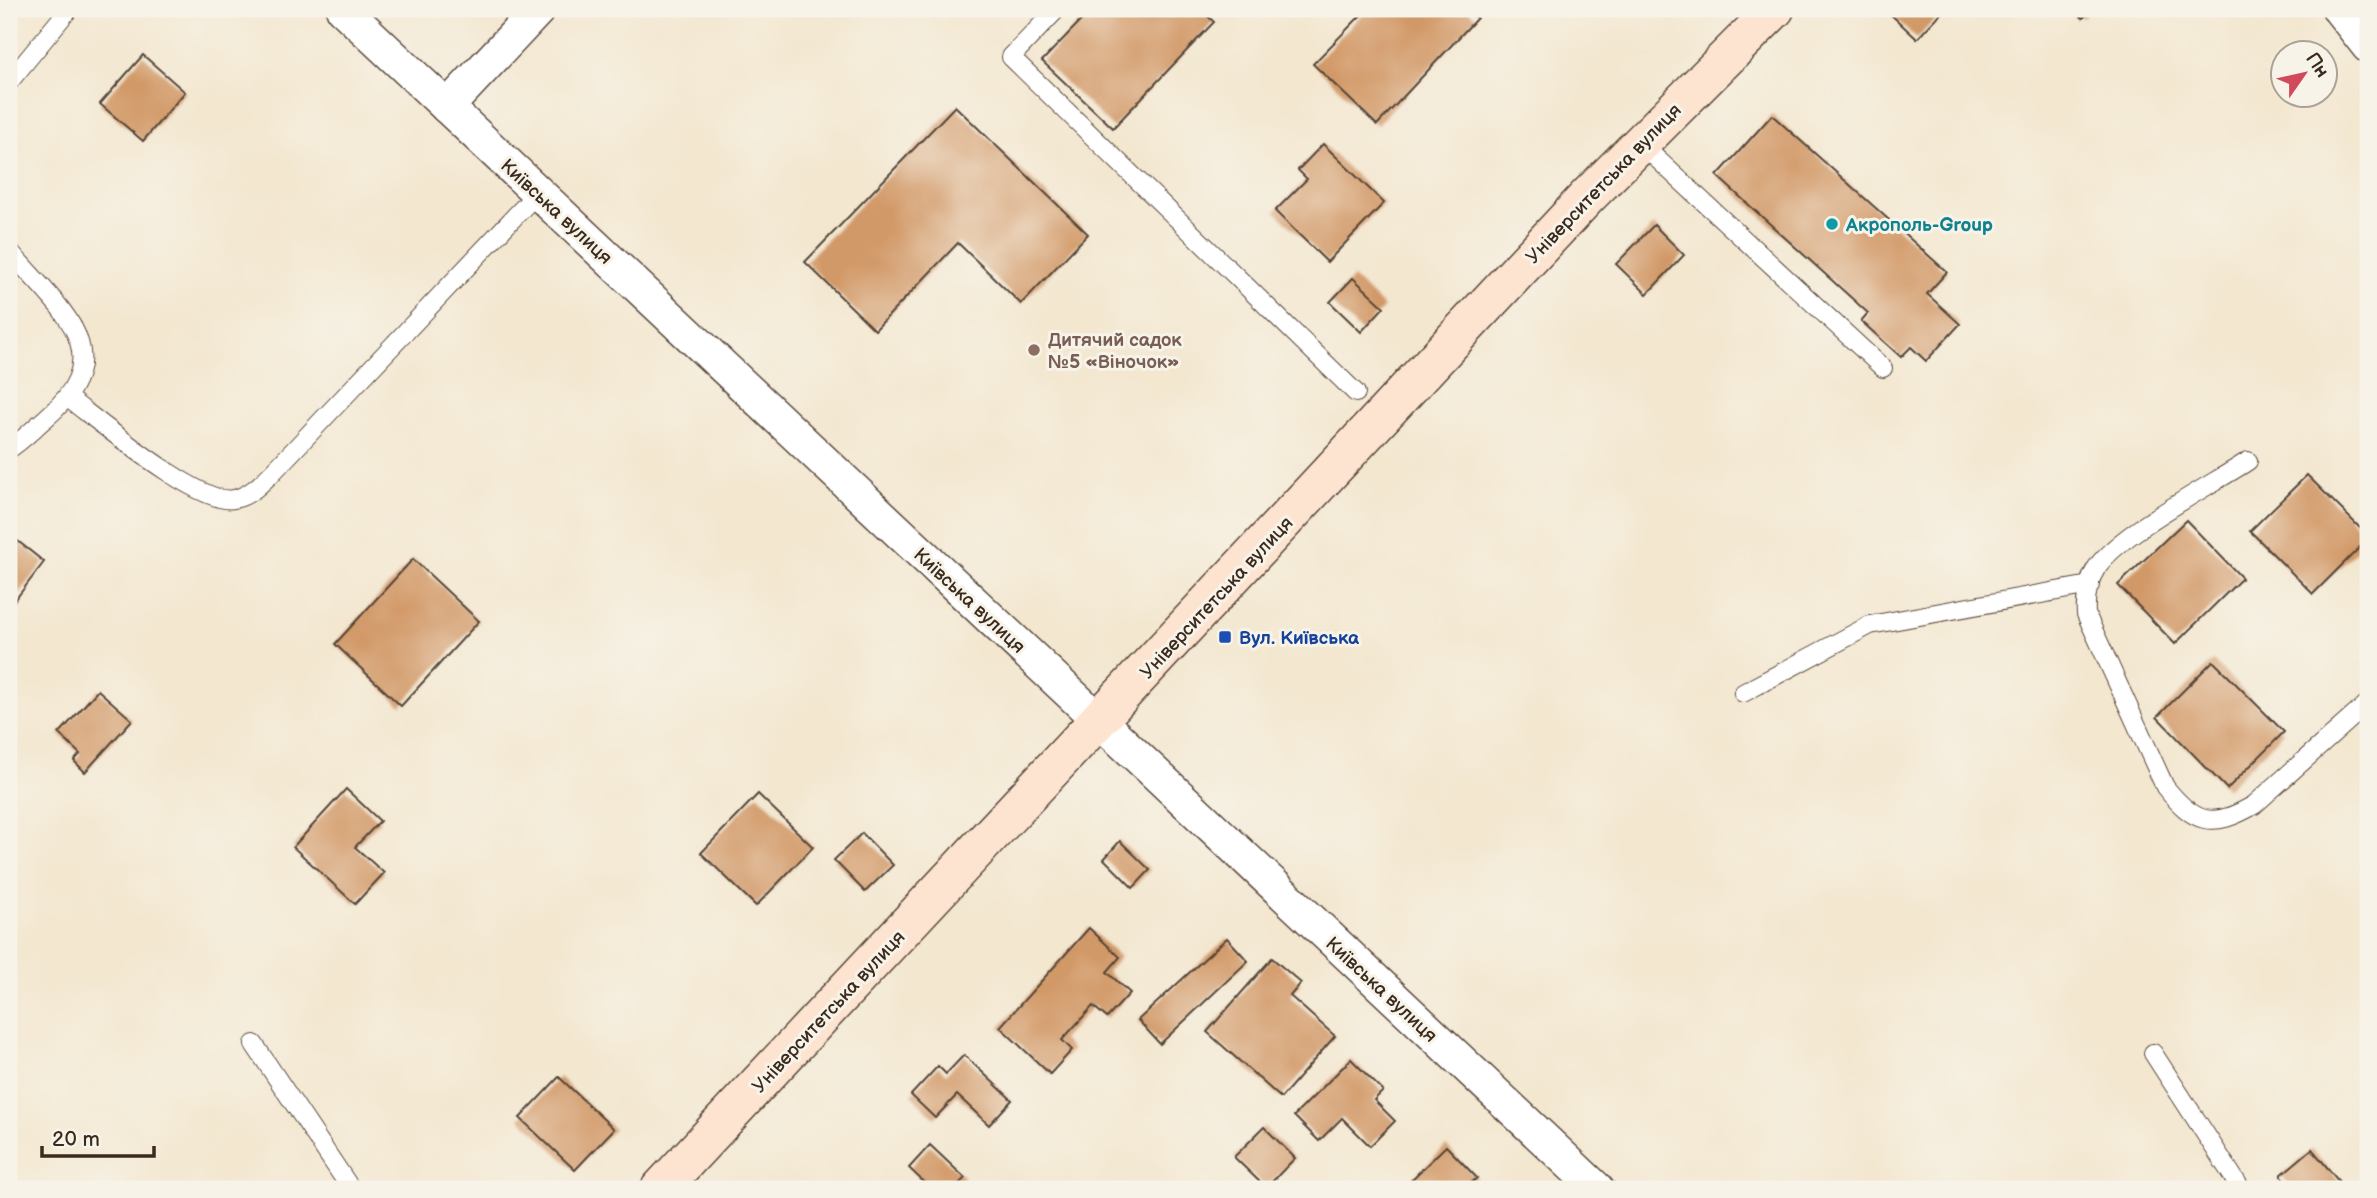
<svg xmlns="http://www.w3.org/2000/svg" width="2377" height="1198" font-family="'Balsamiq Sans',sans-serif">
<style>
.building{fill:#d29968}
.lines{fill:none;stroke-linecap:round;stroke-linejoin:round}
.lane-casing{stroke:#574639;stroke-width:20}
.street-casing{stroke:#574639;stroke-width:36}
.secondary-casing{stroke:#574639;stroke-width:41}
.lane{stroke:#fff;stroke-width:18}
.street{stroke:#fff;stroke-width:33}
.secondary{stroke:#fde4d0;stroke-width:38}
.culture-dot{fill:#0f9aa8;stroke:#f7f3e8;stroke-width:2.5}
.education-dot{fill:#8d6e63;stroke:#f7f3e8;stroke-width:2.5}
.transit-dot{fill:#1a4fb4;stroke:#f7f3e8;stroke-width:2.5}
.labels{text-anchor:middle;stroke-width:6;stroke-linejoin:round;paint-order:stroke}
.street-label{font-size:19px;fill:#3b2a1e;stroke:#f7f3e8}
.culture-label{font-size:19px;font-weight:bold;fill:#0d838f;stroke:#f7f3e8;text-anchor:start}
.education-label{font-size:19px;font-weight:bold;fill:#785e54;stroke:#f7f3e8;text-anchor:start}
.transit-label{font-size:19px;font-weight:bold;fill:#164399;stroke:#f7f3e8;text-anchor:start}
</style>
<rect width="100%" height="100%" fill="#f7f3e8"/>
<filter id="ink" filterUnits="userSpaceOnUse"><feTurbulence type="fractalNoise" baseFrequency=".0143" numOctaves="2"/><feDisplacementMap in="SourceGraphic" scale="14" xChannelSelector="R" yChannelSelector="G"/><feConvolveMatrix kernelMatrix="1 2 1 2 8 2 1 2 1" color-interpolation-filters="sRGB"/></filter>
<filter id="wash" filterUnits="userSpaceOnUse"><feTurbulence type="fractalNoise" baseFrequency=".00686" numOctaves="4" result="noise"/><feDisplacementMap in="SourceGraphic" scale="28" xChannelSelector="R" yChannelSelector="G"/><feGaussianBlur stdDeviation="1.57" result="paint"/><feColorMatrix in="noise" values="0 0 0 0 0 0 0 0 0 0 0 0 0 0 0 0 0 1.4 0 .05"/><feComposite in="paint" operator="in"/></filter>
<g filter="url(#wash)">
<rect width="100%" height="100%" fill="#f3e7d0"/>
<g id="blocks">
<!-- building -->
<g class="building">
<polygon points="1092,9 1200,9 1214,22 1113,128 1042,61"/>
<polygon points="1367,9 1467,9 1477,18 1377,125 1313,64"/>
<polygon points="1885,9 1945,9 1917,39"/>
<polygon points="2073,9 2092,9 2083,18"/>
<polygon points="143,55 185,92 143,141 100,104"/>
<polygon points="955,106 1088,234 1021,304 958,243 875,330 805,262"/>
<polygon points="1772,115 1947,272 1927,294 1960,324 1926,361 1911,347 1901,357 1861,321 1868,313 1717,176"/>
<polygon points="1323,144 1384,203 1327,262 1275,211 1307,179 1298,170"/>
<polygon points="1654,225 1684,255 1647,294 1616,264"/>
<polygon points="1353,278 1384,307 1361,332 1330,302"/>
<polygon points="2307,475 2368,536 2368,539 2313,594 2250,531"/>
<polygon points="2186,520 2242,578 2175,644 2118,585"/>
<polygon points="9,534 44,562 12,604 9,601"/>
<polygon points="413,559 479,621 401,706 335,644"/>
<polygon points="2213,661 2284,732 2227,789 2157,717"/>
<polygon points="98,690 132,720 85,772 74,761 80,754 59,734"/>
<polygon points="346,789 380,821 355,847 384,873 355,904 293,847"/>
<polygon points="758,794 813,847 756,906 701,853"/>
<polygon points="862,833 893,865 865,892 834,860"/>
<polygon points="1120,841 1150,870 1133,888 1104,859"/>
<polygon points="1089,928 1120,957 1107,972 1130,993 1107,1018 1093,1006 1062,1040 1072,1050 1050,1074 1000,1027"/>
<polygon points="1227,938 1248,961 1160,1044 1138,1020"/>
<polygon points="1272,958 1301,983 1290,996 1335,1036 1281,1098 1207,1032"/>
<polygon points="964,1055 1012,1100 989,1125 957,1095 935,1118 911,1095 938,1066 946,1074"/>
<polygon points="1351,1059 1383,1091 1374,1100 1395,1121 1370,1146 1342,1118 1319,1141 1294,1116"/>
<polygon points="559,1077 614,1129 575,1170 520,1118"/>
<polygon points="1264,1127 1295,1158 1266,1188 1234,1157"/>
<polygon points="930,1145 965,1178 954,1189 931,1189 909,1168"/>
<polygon points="1446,1146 1477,1178 1470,1184 1475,1189 1406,1189 1404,1187"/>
<polygon points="2312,1149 2345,1189 2293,1189 2281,1175"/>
</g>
</g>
</g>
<g filter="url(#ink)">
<use href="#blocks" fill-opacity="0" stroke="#574639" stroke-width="2"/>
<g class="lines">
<defs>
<g id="lane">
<polyline points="1057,9 1011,57 1356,393"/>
<polyline points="9,82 69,9"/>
<polyline points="1641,144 1883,368"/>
<path d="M9,250C56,307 124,351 46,418C34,428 22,441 9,449"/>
<path d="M69,399C99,421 201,507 234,499C250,496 263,482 274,471L538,192"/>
<path d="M2248,461C2211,485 2120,533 2097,567C2088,581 2085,598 2086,614L2165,787C2194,823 2211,830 2254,805L2368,703"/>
<polyline points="1743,693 1870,625 2090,585"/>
<polyline points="254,1044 351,1189"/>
<polyline points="2153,1053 2241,1189"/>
</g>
<g id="street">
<polyline points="343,9 1597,1189"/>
<polyline points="2339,9 2368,46"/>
<polyline points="447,107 539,9"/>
</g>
<polyline id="secondary" points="660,1189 1587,197 1775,9"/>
</defs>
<!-- lane casing -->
<use href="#lane" class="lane-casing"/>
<!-- street casing -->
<use href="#street" class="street-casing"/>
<!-- secondary casing -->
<use href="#secondary" class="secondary-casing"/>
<!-- lane -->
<use href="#lane" class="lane"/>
<!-- street -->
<use href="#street" class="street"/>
<!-- secondary -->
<use href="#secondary" class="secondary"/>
</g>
</g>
<!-- markers -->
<circle class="culture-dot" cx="1832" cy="224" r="7"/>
<circle class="education-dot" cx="1034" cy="350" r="7"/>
<rect class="transit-dot" x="1218" y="630" width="14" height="14" rx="3.5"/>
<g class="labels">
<!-- street labels -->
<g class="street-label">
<text transform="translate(1603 183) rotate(-46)" y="7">Університетська вулиця</text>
<text transform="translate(557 211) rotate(43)" y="7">Київська вулиця</text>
<text transform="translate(1216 597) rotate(-47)" y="7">Університетська вулиця</text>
<text transform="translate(970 600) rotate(43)" y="7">Київська вулиця</text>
<text transform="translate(1382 989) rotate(43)" y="7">Київська вулиця</text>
<text transform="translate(828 1011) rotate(-47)" y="7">Університетська вулиця</text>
</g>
<!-- culture labels -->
<g class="culture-label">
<text x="1846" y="231">Акрополь-Group</text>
</g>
<!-- education labels -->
<g class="education-label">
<text x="1048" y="346">Дитячий садок<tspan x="1048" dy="22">№5 «Віночок»</tspan></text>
</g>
<!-- transit labels -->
<g class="transit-label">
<text x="1239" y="644">Вул. Київська</text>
</g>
</g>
<!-- margin -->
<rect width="2377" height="1198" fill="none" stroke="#f7f3e8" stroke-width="35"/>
<!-- north arrow -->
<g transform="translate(2304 74) rotate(56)"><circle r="33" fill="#f7f3e8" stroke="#aca397" stroke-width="2"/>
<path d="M0-5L12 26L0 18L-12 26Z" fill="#d1495b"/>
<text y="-10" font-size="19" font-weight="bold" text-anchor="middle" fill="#3b2a1e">Пн</text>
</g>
<!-- scale -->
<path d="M42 1146v10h112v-10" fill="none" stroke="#3b2a1e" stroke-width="3.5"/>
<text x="52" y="1146" font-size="21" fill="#3b2a1e" stroke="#f7f3e8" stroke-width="5" paint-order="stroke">20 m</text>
</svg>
